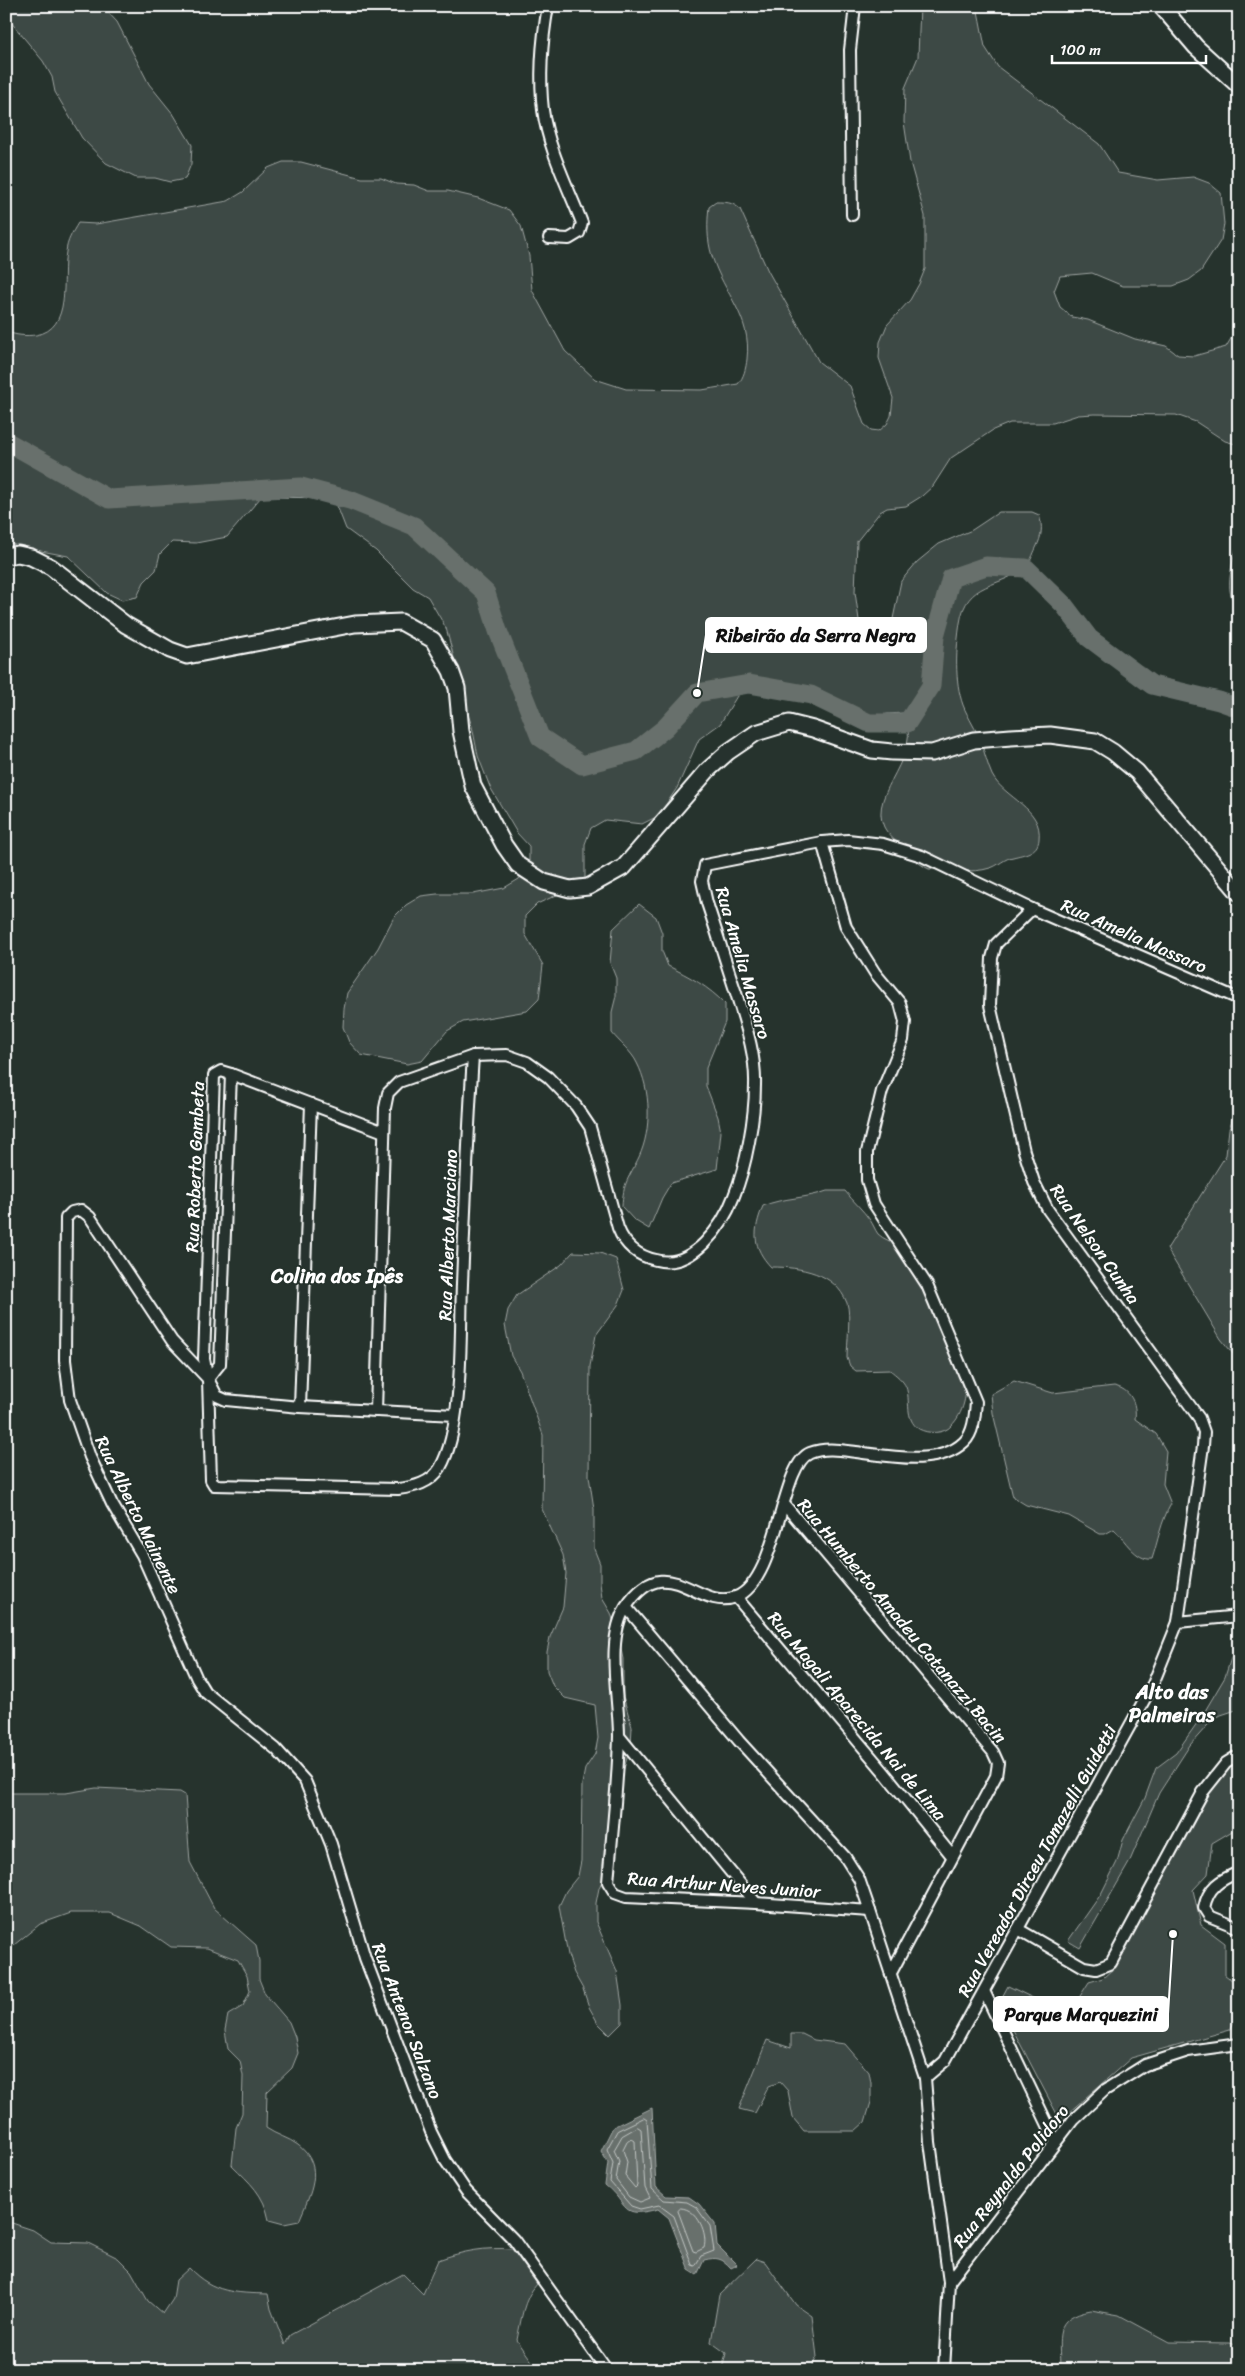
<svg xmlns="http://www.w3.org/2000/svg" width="1245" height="2376" font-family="Sriracha,sans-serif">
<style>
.green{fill:#3e4944;stroke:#9ea4a2}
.water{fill:#67706c;stroke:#a4a9a7}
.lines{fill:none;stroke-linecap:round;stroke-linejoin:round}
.shore{stroke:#c2c6c4;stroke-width:1}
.river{stroke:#67706c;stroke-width:19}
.street-casing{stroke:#fff;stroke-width:14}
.secondary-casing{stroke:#fff;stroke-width:19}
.street{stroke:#26332d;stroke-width:10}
.secondary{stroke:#26332d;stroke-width:15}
.labels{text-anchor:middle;stroke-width:4;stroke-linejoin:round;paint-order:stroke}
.street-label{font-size:18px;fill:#fff;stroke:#26332d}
.quarter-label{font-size:20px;font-weight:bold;fill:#fff;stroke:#26332d}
.leader{fill:none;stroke:#fff;stroke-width:2}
.callout-dot{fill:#fff;stroke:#26332d;stroke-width:2}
.callout{fill:#fff;stroke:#fff;stroke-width:2}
.callout-label{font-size:19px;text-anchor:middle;font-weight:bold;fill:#111}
</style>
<rect width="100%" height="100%" fill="#26332d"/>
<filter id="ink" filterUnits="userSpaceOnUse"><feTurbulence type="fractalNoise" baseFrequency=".02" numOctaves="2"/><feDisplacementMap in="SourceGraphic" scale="10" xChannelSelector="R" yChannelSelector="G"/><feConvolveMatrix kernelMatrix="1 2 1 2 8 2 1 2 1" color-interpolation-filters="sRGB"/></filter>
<g filter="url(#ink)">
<!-- green -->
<g class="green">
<polygon points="6,6 102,6 117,22 149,84 174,115 192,145 191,164 185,179 170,182 155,178 136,178 106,163 82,138 55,92 52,77 43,61 10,21 6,21"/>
<path d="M920,6H977L985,47L998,67L1099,144L1118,173L1158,180L1193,177L1209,183L1221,193L1224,224L1221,240L1201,271L1189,280L1173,286H1123L1092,273L1060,276L1054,291L1060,307L1072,317L1088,320L1135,339L1166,346L1178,355L1194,356L1226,347L1239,325V445L1225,441L1196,422L1176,415L1094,414L1078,415L1053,423H1010L993,430L951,458L933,486L922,496L906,506L887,508L880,512L857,541L855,592L859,620L864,638L870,644H878L887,640L890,633L901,581L917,562L939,544L972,530L999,512H1032L1039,515C1043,527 1042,536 1036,548C1033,554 1031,562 1025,567C1000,589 966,580 960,623C956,649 954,680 963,705C968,718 977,730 981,743C985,753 987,764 992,775C1004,798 1043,808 1039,839C1038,853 1024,854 1013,857C1005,858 998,866 990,868C972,874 948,869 929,869C918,864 911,856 902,848C896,841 888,835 884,827C867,792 926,754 903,713L887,714L871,721L843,719L816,705L785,681L760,682L752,685L737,696L720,724L699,739L677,788L658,816L642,824L605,820L591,828L585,844V878L583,883L537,904L525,916V934L543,965L539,999L527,1011L463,1022L447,1031L422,1061L407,1064L361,1055L349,1042L343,1027L344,1009L347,993L378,948L394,917L406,905L421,896L437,894H473L504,888L519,879L529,864V846L517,833L490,787L478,756L472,726L460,692L454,658L446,628L428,597L413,588L376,551L346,529L334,498L261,497L227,537L196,543L172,542L160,554L156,570L144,582L137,597L122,600L107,593L68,556L19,547L6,541V331C15,336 27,336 36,335C73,329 61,278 66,252C67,241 72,233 78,223L96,224L228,201L243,192L268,168L283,162H301L362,178H381L396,184L414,185L429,191H448L478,198L509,210L521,226L529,256L532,290L565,351L595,379L626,389L702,390L738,384C744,377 746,368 747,359C752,316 724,295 712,256C707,240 707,223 709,207L716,202C726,202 732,202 740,209L768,271L819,362L850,386L864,424L871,430L879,431L887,424L891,416L893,398L879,358L880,342L887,325L910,300L919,284L925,269V216L910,162L904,122L905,88L918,57Z"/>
<path d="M1239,538V606C1220,595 1235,555 1239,538Z"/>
<path d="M639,904L656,917L662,933V951L668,966C689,976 709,987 725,1004V1022L706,1068V1086L718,1117L721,1132L717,1169L671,1183L662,1198L649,1229L634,1220L622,1207C623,1182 629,1178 639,1157C652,1129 651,1090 637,1063C632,1052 619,1042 612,1033V1012L616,996V978L610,963L613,929Z"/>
<polygon points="1239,1098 1239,1361 1221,1339 1167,1249 1226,1155 1229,1129"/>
<path d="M827,1191H845C853,1201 863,1210 870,1220C873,1224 875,1230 878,1234C883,1239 891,1241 897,1245C908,1253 965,1364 966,1377C967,1394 964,1413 951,1426C944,1434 928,1434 919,1429C904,1419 911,1400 906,1387C903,1380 896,1375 890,1370L856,1371L850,1366L847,1358C847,1344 851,1315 847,1303C835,1272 800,1267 771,1267C752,1247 753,1231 763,1206C784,1197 806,1199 827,1191Z"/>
<polygon points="573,1252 600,1253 616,1259 624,1290 618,1305 596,1335 590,1366 589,1476 594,1509 594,1549 600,1564 600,1583 602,1598 611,1613 620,1644 623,1659 623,1696 632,1727 631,1745 622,1775 612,1858 599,1888 596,1903 596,1922 617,1971 622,2005 622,2023 610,2035 598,2023 589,2007 583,1989 574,1973 568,1955 559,1906 566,1891 578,1876 581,1861 582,1784 585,1769 595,1754 598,1738 595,1705 565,1698 553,1686 547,1671 547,1652 550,1637 563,1607 566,1573 563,1555 542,1509 543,1435 520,1371 511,1356 505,1325 508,1310 517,1295 561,1265"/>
<path d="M1014,1381L1053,1393L1114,1386C1130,1389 1137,1403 1135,1419L1156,1434L1166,1451L1163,1484L1171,1504C1161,1521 1158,1541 1152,1559C1136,1561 1124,1539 1114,1529L1105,1534H1100L1069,1516L1026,1505L1013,1497L993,1413L991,1394Z"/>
<polygon points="1231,1658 1239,1658 1239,1709 1215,1717 1190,1745 1159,1793 1129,1863 1080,1948 1068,1941 1101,1894 1117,1862 1123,1840 1145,1798 1156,1768 1176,1753 1202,1716 1225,1677"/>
<polygon points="1239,1759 1239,1827 1212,1843 1208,1874 1193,1890 1201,1925 1225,1943 1225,1975 1239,1985 1239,2013 1230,2030 1131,2058 1060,2120 999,2003 1008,1986 1068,2015 1089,1982 1103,1978 1115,1967 1212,1789 1229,1765"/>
<path d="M96,1788L180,1792L185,1795L190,1862L214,1908L256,1945L259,1961V1979L265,1994L289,2022L295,2037L298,2053L292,2068L267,2092L266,2128C276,2135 289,2138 298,2145C326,2167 310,2194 299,2221L284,2224L269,2220C264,2194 250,2183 232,2165L236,2128L242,2113L243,2076L240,2061L228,2049L225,2030L228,2015L243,2006L250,1991L247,1976L238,1960L207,1948L171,1947L141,1926L110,1913H71L40,1924L9,1949L6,1955V1789L11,1793H66Z"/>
<polygon points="791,2034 802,2034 814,2040 845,2044 869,2072 871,2083 871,2102 865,2122 855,2131 804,2131 793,2118 788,2091 780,2082 769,2086 755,2113 739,2109 767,2040 791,2048"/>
<path d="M6,2221L33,2230L51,2242L88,2243L118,2258L131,2271L148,2301L163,2314L173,2299L176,2280L189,2268C213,2293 235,2293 268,2294L271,2309L285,2345L290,2335L403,2274L423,2294L438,2260C463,2251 485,2247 512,2249L537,2284C523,2299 521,2321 517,2340L538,2370H6Z"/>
<polygon points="756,2259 765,2262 796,2305 812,2316 817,2357 810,2370 728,2370 723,2366 726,2353 711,2342 719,2295"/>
<path d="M1091,2310L1119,2315L1169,2342L1230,2343L1239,2346V2370H1060C1060,2337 1052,2317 1091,2310Z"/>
</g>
<!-- water -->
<path class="water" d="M652,2108L656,2187L666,2196L689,2197L699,2204L715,2224L717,2245L737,2265L731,2268C722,2258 717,2257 704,2260L697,2275L689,2270L669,2218L658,2209C619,2219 630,2205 605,2185L608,2163L601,2151L613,2127Z"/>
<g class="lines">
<!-- shore -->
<g class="shore">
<polygon points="644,2118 647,2120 652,2189 664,2200 687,2202 696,2207 710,2226 714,2251 701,2256 695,2266 692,2265 674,2216 659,2205 640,2209 631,2206 610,2182 613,2163 607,2149 617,2131"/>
<polygon points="638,2127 641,2129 645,2188 650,2198 640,2202 629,2197 616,2180 619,2161 614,2150 622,2136"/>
<polygon points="632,2139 635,2141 637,2186 635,2188 625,2176 627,2162 623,2150 627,2142"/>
<path d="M681,2208C698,2209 708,2234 704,2248L696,2252L693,2251L678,2211Z"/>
</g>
<!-- river -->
<polyline class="river" points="6,441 109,499 301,487 350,500 414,526 486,593 498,631 540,737 582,765 636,751 665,728 697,693 749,684 811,695 869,723 907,723 931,686 935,636 951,578 986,566 1026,568 1064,605 1089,638 1152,685 1219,701 1239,708"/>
<defs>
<g id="street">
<path d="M548,6C542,40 539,76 543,110C548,148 568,187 582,223L579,233L569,239L549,238"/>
<polyline points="852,215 850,50 855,6"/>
<path d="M822,842L846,927L875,973L900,1003L905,1022L903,1040L882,1091L867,1152V1180L874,1204L927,1285L976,1402C975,1414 974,1433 964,1442C938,1467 889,1456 856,1452C841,1450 825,1447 810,1453C780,1465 779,1580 736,1597C697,1612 667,1546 626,1607C605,1639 619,1697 619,1736C618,1784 612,1834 608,1882L615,1893L626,1897L756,1903L870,1911"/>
<path d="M384,1132L231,1074L221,1071L214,1075L204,1359L208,1379L211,1480L214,1485L398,1489C414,1487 431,1483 440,1468C464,1427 460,1332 462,1284C465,1208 468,1132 473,1056"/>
<polyline points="208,1379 220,1364 231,1074"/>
<polyline points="300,1407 311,1104"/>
<path d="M376,1411L385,1108L388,1093L399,1082L473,1056L507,1055L527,1062L548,1077L576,1106L590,1127L618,1228C625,1246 637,1256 656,1260C692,1270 723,1226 734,1196C746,1167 755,1118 755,1085C756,1054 745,1023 736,993C726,963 717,933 707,903L702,881L705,865L822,842L848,840L883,844L922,856L1032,909L1239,999"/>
<polyline points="455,1415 300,1407 226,1400 217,1396 208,1379 172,1341 90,1217 81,1210 72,1212 66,1218 65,1360 70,1400 90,1457 112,1504 142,1555 197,1679 205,1692 276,1749 305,1781 331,1844 365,1958 431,2132 445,2160 466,2191 514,2240 607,2370"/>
<polyline points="784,1504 993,1752 998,1763 996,1776 892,1971"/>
<polyline points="736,1597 884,1772 952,1856"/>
<polyline points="626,1607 739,1741 845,1857 859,1879 870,1911 925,2078 930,2142 949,2282 944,2370"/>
<polyline points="1178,1622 1239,1616"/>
<polyline points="619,1736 756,1903"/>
<path d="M1239,1872C1220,1880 1208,1887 1204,1908L1209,1916L1239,1928"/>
<polyline points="1018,1929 1084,1967 1096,1969 1111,1963 1203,1792 1226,1763 1239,1755"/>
<polyline points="984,1991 1056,2142"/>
<polyline points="925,2078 945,2061 1153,1684 1178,1622 1203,1446 1204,1432 1199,1418 1048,1210 1034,1182 1024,1151 990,1005 992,958 996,944 1032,909"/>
<polyline points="949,2282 1073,2120 1105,2090 1145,2065 1188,2051 1239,2044"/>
</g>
<g id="secondary">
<polyline points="1161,6 1196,47 1239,86"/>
<polyline points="6,556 18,554 31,557 51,567 126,625 170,650 187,656 355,624 401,622 433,640 451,671 457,688 461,731 473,786 504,845 518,865 544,882 570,889 588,887 624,867 708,770 728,752 756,733 789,723 813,729 872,750 892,752 932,753 974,740 1011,737 1050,735 1095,741 1113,752 1137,772 1239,893"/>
</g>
</defs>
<!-- street casing -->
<use href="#street" class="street-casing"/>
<!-- secondary casing -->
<use href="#secondary" class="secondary-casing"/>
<!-- street -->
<use href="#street" class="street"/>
<!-- secondary -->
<use href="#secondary" class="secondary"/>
</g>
</g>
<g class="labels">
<!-- street labels -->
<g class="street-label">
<text transform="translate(1134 936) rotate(24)" y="6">Rua Amelia Massaro</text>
<text transform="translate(743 963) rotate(74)" y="6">Rua Amelia Massaro</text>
<text transform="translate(195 1167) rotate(-88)" y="6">Rua Roberto Gambeta</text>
<text transform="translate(448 1235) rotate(-88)" y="6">Rua Alberto Marciano</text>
<text transform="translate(1095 1244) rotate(55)" y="6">Rua Nelson Cunha</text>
<text transform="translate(138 1515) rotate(64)" y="6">Rua Alberto Mainente</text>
<text transform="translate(902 1621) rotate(50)" y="6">Rua Humberto Amadeu Catanazzi Bacin</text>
<text transform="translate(857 1716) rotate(50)" y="6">Rua Magali Aparecida Nai de Lima</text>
<text transform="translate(1037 1861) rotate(-61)" y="6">Rua Vereador Dirceu Tomazelli Guidetti</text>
<text transform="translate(724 1885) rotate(4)" y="6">Rua Arthur Neves Junior</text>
<text transform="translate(407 2021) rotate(69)" y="6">Rua Antenor Salzano</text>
<text transform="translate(1011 2176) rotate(-52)" y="6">Rua Reynaldo Polidoro</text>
</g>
<!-- quarter labels -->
<g class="quarter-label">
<text x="337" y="1283">Colina dos Ipês</text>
<text x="1172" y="1699">Alto das<tspan x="1172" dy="23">Palmeiras</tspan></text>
</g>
</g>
<!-- callouts -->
<path class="leader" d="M697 693L706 635M1173 1934L1168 2014"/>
<g class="callout-dot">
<circle cx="697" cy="693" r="5"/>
<circle cx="1173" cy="1934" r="5"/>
</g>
<g class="callout">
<rect x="706" y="618" width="220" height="34" rx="5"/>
<rect x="994" y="1997" width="174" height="34" rx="5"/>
</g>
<g class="callout-label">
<text x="816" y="642">Ribeirão da Serra Negra</text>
<text x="1081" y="2021">Parque Marquezini</text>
</g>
<!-- margin -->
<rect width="1245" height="2376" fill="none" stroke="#26332d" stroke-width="25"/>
<rect x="12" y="12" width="1220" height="2351" fill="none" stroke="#fff" stroke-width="2" filter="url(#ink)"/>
<!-- scale -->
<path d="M1052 55v8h154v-8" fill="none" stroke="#ffffff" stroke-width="2.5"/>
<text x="1060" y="55" font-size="15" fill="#ffffff" stroke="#26332d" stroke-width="4" paint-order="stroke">100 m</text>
</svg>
